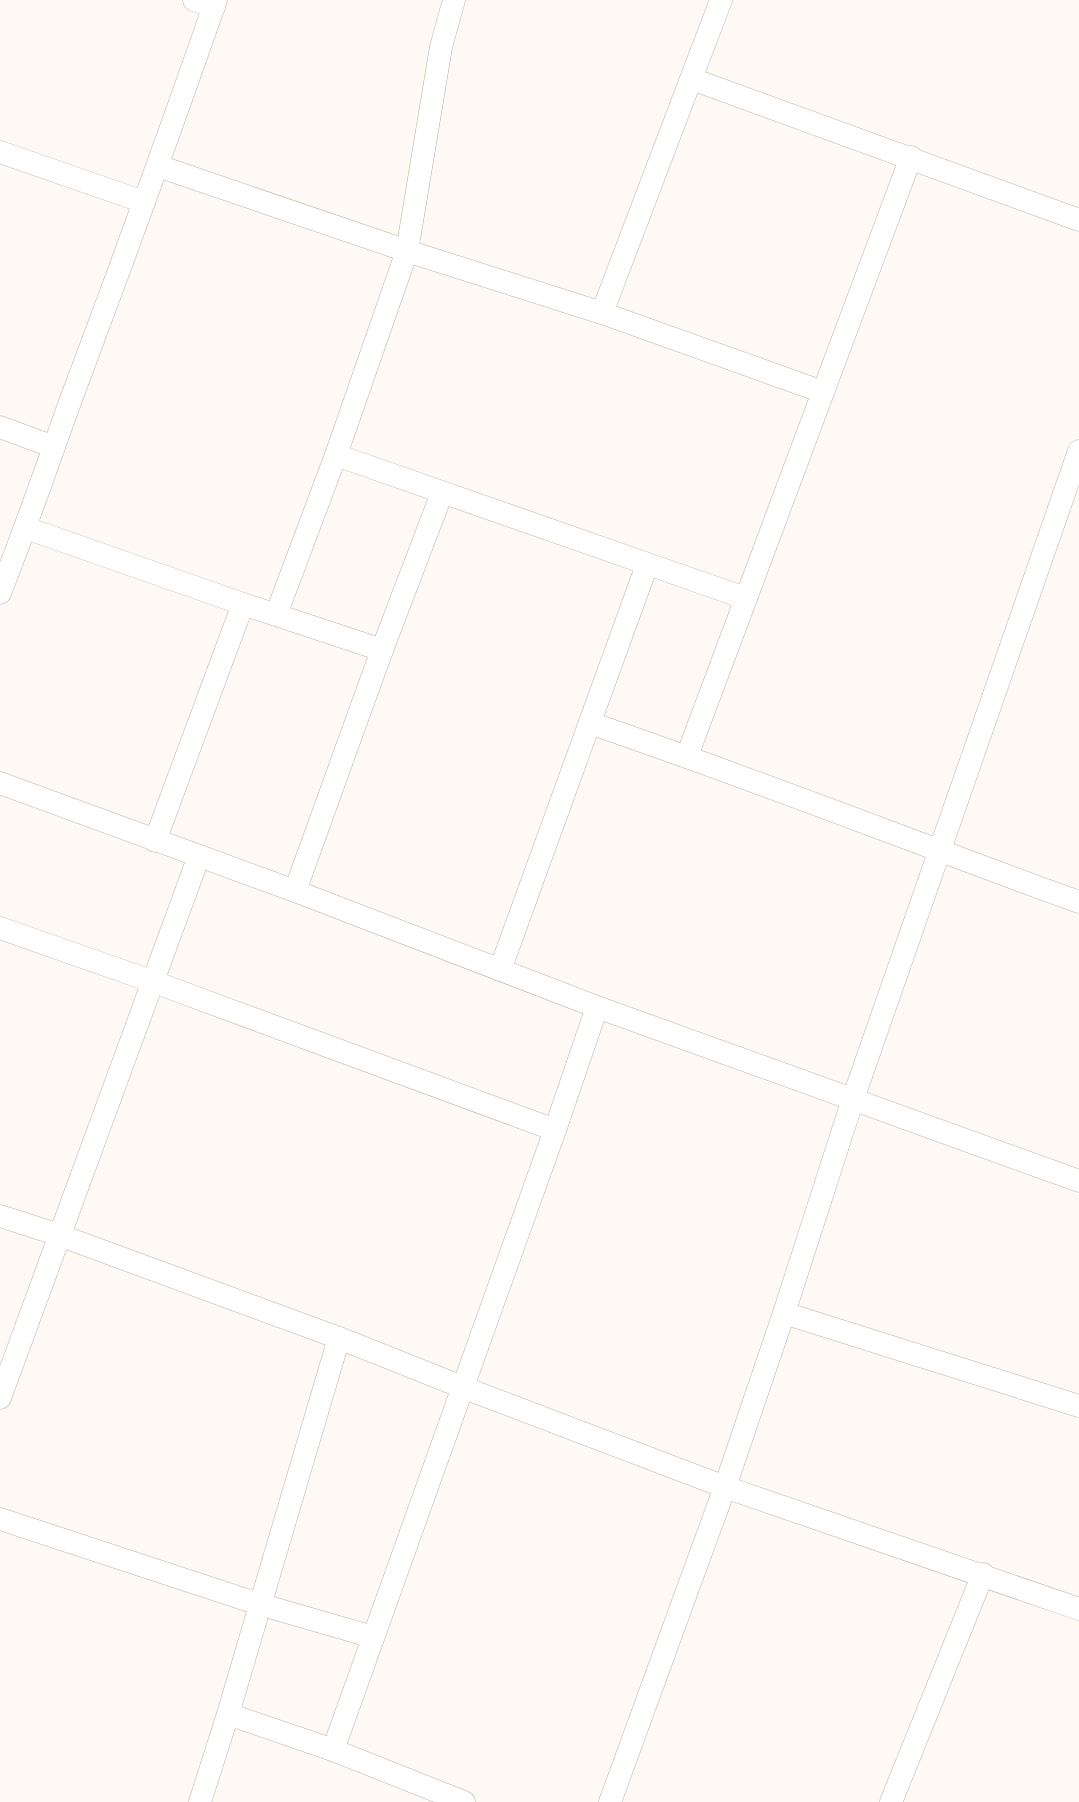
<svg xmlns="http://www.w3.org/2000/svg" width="1079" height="1802" font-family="Arial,sans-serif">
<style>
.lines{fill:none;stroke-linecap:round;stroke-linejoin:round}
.street-casing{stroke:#bdb2a5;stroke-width:23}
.street{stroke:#fff;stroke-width:22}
</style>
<rect width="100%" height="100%" fill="#fef9f4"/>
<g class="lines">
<defs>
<g id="street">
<polyline points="194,0 214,7"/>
<polyline points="692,79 1079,220"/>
<polyline points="0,152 144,202"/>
<polyline points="158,166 407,251 602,313 823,392"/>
<polyline points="602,313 721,0"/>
<polyline points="0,427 54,447"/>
<polyline points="336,455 745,598"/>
<polyline points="26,528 243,604 382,650"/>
<path d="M0,593C25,530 47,466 70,402C120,269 169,135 216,0"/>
<polyline points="276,615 336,455 407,251 441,47 454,0"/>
<path d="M590,723C754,779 916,843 1079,902"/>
<polyline points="687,756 911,157"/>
<polyline points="0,783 295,891 597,1007 1079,1181"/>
<polyline points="155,841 243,604"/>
<polyline points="295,891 382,650 442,493"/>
<polyline points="0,928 154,982 555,1130"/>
<polyline points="500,970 647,565"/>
<polyline points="0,1216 59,1235 339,1338 462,1387 725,1487 1079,1609"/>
<polyline points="784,1313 1079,1406"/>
<polyline points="0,1398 199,856"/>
<polyline points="0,1519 259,1604 373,1637"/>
<polyline points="228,1714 333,1750 464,1802"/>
<polyline points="333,1750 555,1130 597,1007"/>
<polyline points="200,1802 228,1714 339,1338"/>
<polyline points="610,1802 725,1487 784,1313 853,1099 1079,451"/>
<polyline points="891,1802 983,1574"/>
</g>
</defs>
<!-- street casing -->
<use href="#street" class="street-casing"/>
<!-- street -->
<use href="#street" class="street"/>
</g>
</svg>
